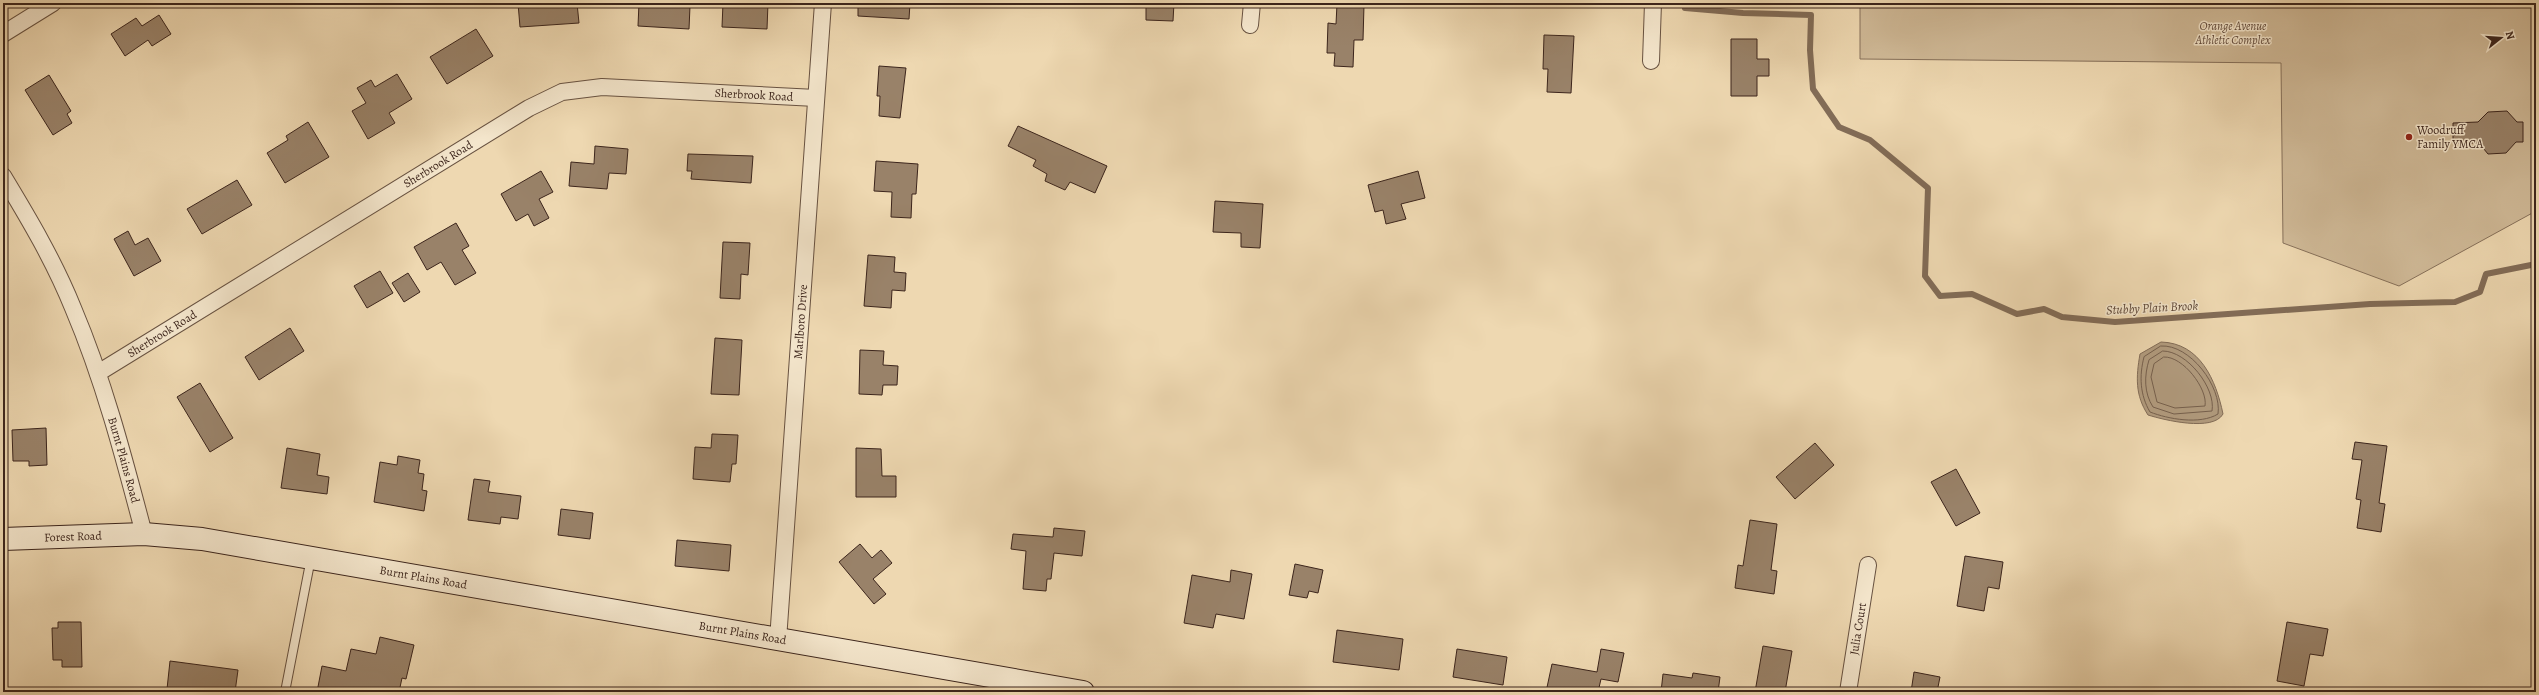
<svg xmlns="http://www.w3.org/2000/svg" width="2539" height="695" font-family="Alegreya,serif">
<style>
.green{fill:#d0ba98;stroke:#86705a}
.water{fill:#b19b7e;stroke:#826c57}
.lines{fill:none;stroke-linecap:round;stroke-linejoin:round}
.shore{stroke:#76604d;stroke-width:1}
.stream{stroke:#826c57;stroke-width:6}
.building{fill:#998269;stroke:#3c251c}
.service-casing{stroke:#685241;stroke-width:10}
.minor-casing{stroke:#685241;stroke-width:18}
.secondary-casing{stroke:#3c251c;stroke-width:24}
.service{stroke:#f4e6cc;stroke-width:8}
.minor{stroke:#f4e6cc;stroke-width:16}
.secondary{stroke:#f4e6cc;stroke-width:22}
.poi-dot{fill:#8f2418;stroke:#f4e6cc;stroke-width:1.5}
.labels{text-anchor:middle;stroke-width:3;stroke-linejoin:round;paint-order:stroke}
.park-label{font-size:12px;font-style:italic;fill:#614a3b;stroke:#f4e6cc}
.street-label{font-size:12px;fill:#3c251c;stroke:#f4e6cc}
.poi-label{font-size:12px;fill:#3c251c;stroke:#f4e6cc;text-anchor:start}
.water-label{font-size:13px;font-style:italic;fill:#5f4839;stroke:#f4e6cc}
</style>
<rect width="100%" height="100%" fill="#eed8b1"/>
<filter id="stains"><feTurbulence type="fractalNoise" baseFrequency=".005" numOctaves="4"/><feColorMatrix values="0 0 0 0 .2 0 0 0 0 .09 0 0 0 0 .02 0 0 0 .5 -.17"/></filter>
<radialGradient id="worn" r=".72"><stop offset=".6" stop-color="#630" stop-opacity="0"/><stop offset="1" stop-color="#630" stop-opacity=".3"/></radialGradient>
<!-- green -->
<polygon class="green" points="1860,3 2536,3 2536,211 2399,286 2283,243 2281,63 1860,59"/>
<!-- water -->
<path class="water" d="M2161,342C2200,343 2216,380 2223,414C2213,432 2164,420 2148,415C2135,395 2136,377 2140,354Z"/>
<g class="lines">
<!-- shore -->
<g class="shore">
<path d="M2161,346C2190,344 2222,387 2218,414C2200,425 2168,419 2150,412C2140,395 2139,376 2144,357Z"/>
<path d="M2163,351C2187,351 2216,388 2212,411L2174,414L2153,407C2144,393 2144,376 2149,360Z"/>
<path d="M2164,357C2183,356 2208,389 2205,406L2175,408L2157,402L2151,377L2154,364Z"/>
</g>
<!-- stream -->
<polyline class="stream" points="1685,8 1743,13 1811,15 1810,50 1813,89 1839,127 1870,140 1928,188 1925,276 1940,296 1972,294 2017,314 2044,309 2062,317 2115,322 2370,304 2455,302 2480,292 2486,274 2536,264"/>
</g>
<!-- building -->
<g class="building">
<polygon points="518,3 577,3 579,23 520,27"/>
<polygon points="639,3 671,3 671,5 690,6 689,29 638,26"/>
<polygon points="723,3 768,3 767,29 722,27"/>
<polygon points="858,3 910,3 909,19 858,16"/>
<polygon points="1146,3 1174,3 1173,21 1146,20"/>
<polygon points="1337,4 1364,5 1363,40 1354,40 1353,67 1334,66 1335,53 1327,53 1328,23 1336,24"/>
<polygon points="159,15 171,34 152,46 148,40 125,56 111,34 136,18 142,26"/>
<polygon points="476,29 493,56 447,84 430,57"/>
<polygon points="1544,35 1574,36 1571,93 1547,92 1548,69 1543,69"/>
<polygon points="1731,39 1757,39 1757,59 1769,59 1769,76 1757,76 1757,96 1731,96"/>
<polygon points="879,66 906,68 900,118 879,116 880,96 877,96"/>
<polygon points="397,74 412,99 389,113 395,123 368,139 352,111 366,103 357,88 371,80 375,87"/>
<polygon points="49,75 71,111 67,114 72,123 53,135 25,90"/>
<polygon points="2507,111 2517,122 2523,122 2523,142 2516,142 2506,153 2488,154 2479,143 2453,143 2453,123 2478,122 2488,112"/>
<polygon points="308,122 329,157 285,183 267,153 288,140 286,136"/>
<polygon points="1018,126 1107,166 1095,193 1070,182 1065,190 1045,181 1047,174 1033,166 1036,160 1008,146"/>
<polygon points="595,146 628,149 626,174 609,173 607,189 569,186 571,162 594,164"/>
<polygon points="688,154 753,156 751,183 691,179 692,171 687,171"/>
<polygon points="876,161 918,164 916,194 912,194 911,218 891,217 892,192 874,191"/>
<polygon points="541,171 553,192 539,199 549,218 534,226 528,214 516,221 501,194"/>
<polygon points="1418,171 1425,198 1401,204 1406,219 1386,224 1383,210 1375,212 1368,185"/>
<polygon points="237,180 252,205 202,234 187,209"/>
<polygon points="1215,201 1263,204 1260,248 1241,247 1241,233 1213,232"/>
<polygon points="456,223 469,246 462,250 476,273 455,285 441,262 427,270 414,247"/>
<polygon points="128,231 135,245 148,238 161,261 134,276 114,239"/>
<polygon points="723,242 750,243 748,275 741,274 740,299 720,298"/>
<polygon points="868,255 895,257 894,272 906,273 905,291 892,290 891,308 864,306"/>
<polygon points="380,271 393,293 367,308 354,286"/>
<polygon points="408,273 420,292 404,302 392,283"/>
<polygon points="290,328 304,351 259,380 245,357"/>
<polygon points="715,338 742,340 739,395 711,394"/>
<polygon points="860,350 884,351 883,365 898,366 897,385 883,385 882,395 859,394"/>
<polygon points="200,383 233,438 210,452 177,397"/>
<polygon points="46,428 47,465 29,466 29,461 13,461 12,430"/>
<polygon points="712,434 738,435 736,464 732,464 730,482 693,479 695,447 711,448"/>
<polygon points="2355,442 2387,446 2379,503 2385,504 2381,532 2357,528 2361,500 2356,499 2362,460 2352,459"/>
<polygon points="1815,443 1834,465 1795,499 1776,477"/>
<polygon points="287,448 320,454 317,475 329,477 327,494 281,488"/>
<polygon points="856,448 881,449 882,476 896,476 896,497 856,497"/>
<polygon points="398,456 420,460 418,473 424,474 422,490 427,491 424,511 374,502 380,462 397,465"/>
<polygon points="1956,469 1980,513 1956,526 1931,482"/>
<polygon points="474,479 490,481 488,492 521,496 518,519 501,517 500,524 468,520"/>
<polygon points="561,509 593,513 590,539 558,535"/>
<polygon points="1750,520 1777,524 1771,570 1777,571 1774,594 1735,588 1738,565 1743,566"/>
<polygon points="1054,528 1085,531 1082,556 1054,553 1051,579 1047,579 1046,591 1023,589 1026,551 1011,549 1013,534 1053,537"/>
<polygon points="677,540 731,545 729,571 675,566"/>
<polygon points="860,544 872,558 881,550 892,563 873,579 886,594 874,604 839,562"/>
<polygon points="1965,556 2003,562 1999,589 1988,587 1984,611 1957,606"/>
<polygon points="1295,564 1323,570 1318,593 1309,591 1307,598 1289,595"/>
<polygon points="1231,570 1252,574 1244,619 1216,614 1213,628 1184,623 1192,575 1230,582"/>
<polygon points="58,622 81,622 82,667 62,667 62,660 53,660 52,628 58,628"/>
<polygon points="2287,622 2328,629 2323,656 2310,654 2304,686 2277,681"/>
<polygon points="1337,630 1403,639 1399,670 1333,662"/>
<polygon points="380,637 414,645 406,679 402,678 399,692 317,692 322,666 346,671 351,649 376,654"/>
<polygon points="1763,646 1792,651 1785,692 1755,692"/>
<polygon points="1457,649 1507,657 1503,685 1453,677"/>
<polygon points="1601,649 1624,653 1618,682 1601,679 1598,692 1546,692 1552,664 1597,672"/>
<polygon points="170,661 238,670 235,692 186,692 167,689"/>
<polygon points="1914,672 1940,677 1937,692 1911,692"/>
<polygon points="1693,673 1720,677 1718,692 1661,692 1663,674 1692,678"/>
</g>
<g class="lines">
<defs>
<polyline id="service" points="285,692 311,558"/>
<g id="minor">
<polyline points="1250,25 1252,3"/>
<polyline points="3,34 53,3"/>
<polyline points="1651,61 1653,3"/>
<path id="s1" d="M3,176C29,219 54,261 73,308C104,381 124,458 144,534"/>
<path id="s2" d="M98,373L529,108L562,92L602,87L816,98"/>
<path id="s3" d="M778,640L823,3"/>
<path id="s4" d="M1848,692L1868,565"/>
</g>
<g id="secondary">
<path id="s5" d="M3,539L144,534L202,539L1083,692"/>
</g>
</defs>
<!-- service casing -->
<use href="#service" class="service-casing"/>
<!-- minor casing -->
<use href="#minor" class="minor-casing"/>
<!-- secondary casing -->
<use href="#secondary" class="secondary-casing"/>
<!-- service -->
<use href="#service" class="service"/>
<!-- minor -->
<use href="#minor" class="minor"/>
<!-- secondary -->
<use href="#secondary" class="secondary"/>
</g>
<!-- markers -->
<circle class="poi-dot" cx="2409" cy="137" r="4"/>
<g class="labels">
<!-- park labels -->
<g class="park-label">
<text x="2233" y="30">Orange Avenue<tspan x="2233" dy="14">Athletic Complex</tspan></text>
</g>
<!-- street labels -->
<g class="street-label">
<text dy="4" stroke="none"><textPath href="#s2" startOffset="735">Sherbrook Road</textPath></text>
<text dy="4" stroke="none"><textPath href="#s2" startOffset="399">Sherbrook Road</textPath></text>
<text dy="4" stroke="none"><textPath href="#s3" startOffset="319">Marlboro Drive</textPath></text>
<text dy="4" stroke="none"><textPath href="#s2" startOffset="75">Sherbrook Road</textPath></text>
<text dy="4" stroke="none"><textPath href="#s1" startOffset="310">Burnt Plains Road</textPath></text>
<text dy="4" stroke="none"><textPath href="#s5" startOffset="70">Forest Road</textPath></text>
<text dy="4" stroke="none"><textPath href="#s5" startOffset="424">Burnt Plains Road</textPath></text>
<text dy="4" stroke="none"><textPath href="#s4" startOffset="64">Julia Court</textPath></text>
<text dy="4" stroke="none"><textPath href="#s5" startOffset="748">Burnt Plains Road</textPath></text>
</g>
<!-- poi labels -->
<g class="poi-label">
<text x="2417" y="134">Woodruff<tspan x="2417" dy="14">Family YMCA</tspan></text>
</g>
<!-- water labels -->
<g class="water-label">
<text transform="translate(2152 307) rotate(-3)" y="5">Stubby Plain Brook</text>
</g>
</g>
<!-- margin -->
<rect width="2539" height="695" fill="none" stroke="#eed8b1" stroke-width="16"/>
<rect x="4" y="4" width="2531" height="687" fill="none" stroke="#3c251c" stroke-width="2"/>
<rect x="8" y="8" width="2523" height="679" fill="none" stroke="#3c251c"/>
<!-- north arrow -->
<g transform="translate(2501 38) rotate(73)" stroke="#f4e6cc" stroke-width="3" paint-order="stroke">
<path d="M0-3L7 15L0 10L-7 15Z" fill="#3c251c"/>
<text y="-6" font-size="11" font-weight="bold" text-anchor="middle" fill="#3c251c">N</text>
</g>
<rect width="100%" height="100%" filter="url(#stains)"/>
<rect width="100%" height="100%" fill="url(#worn)"/>
</svg>
